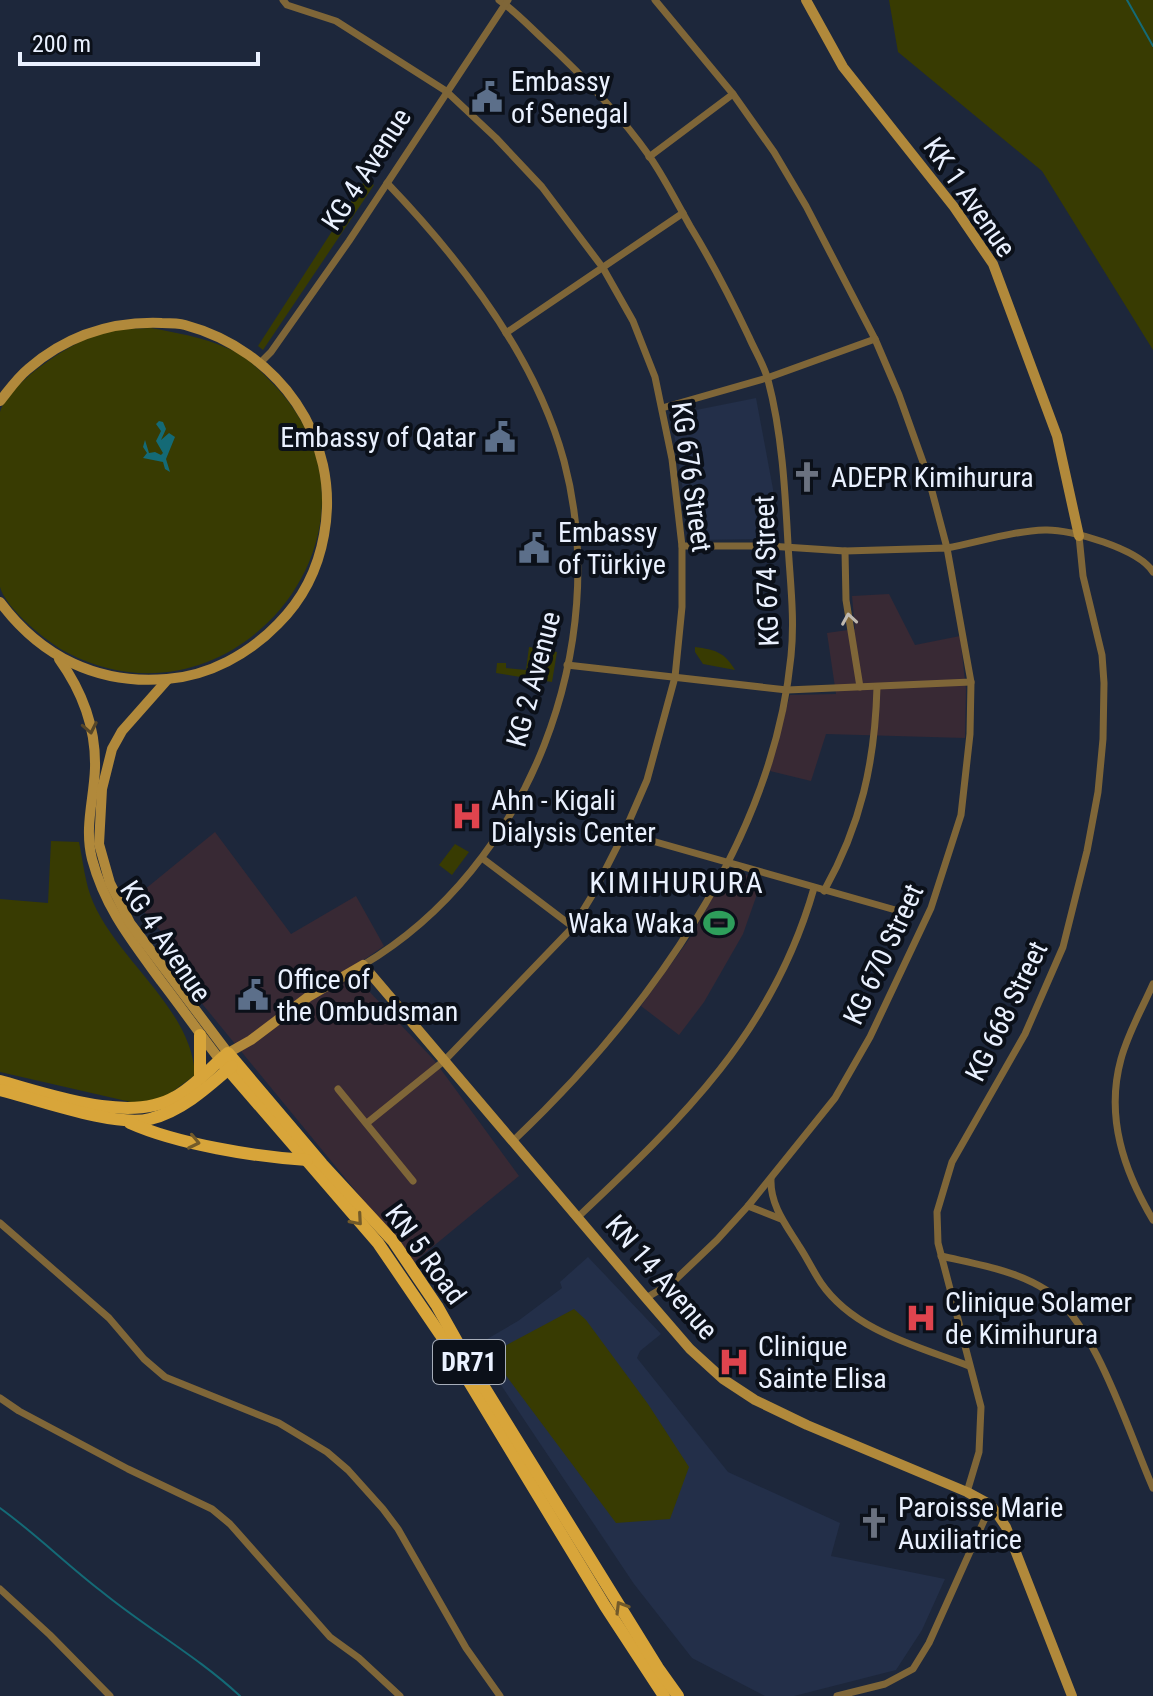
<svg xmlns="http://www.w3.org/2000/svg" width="1153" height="1696" font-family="'Roboto Condensed',sans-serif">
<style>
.commercial{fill:#382934}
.built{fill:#232f49}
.green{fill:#383b02}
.water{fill:#146a76}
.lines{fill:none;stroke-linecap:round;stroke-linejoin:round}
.stream{stroke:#146a76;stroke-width:2}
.minor{stroke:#7f6638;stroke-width:7}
.secondary{stroke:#b1893b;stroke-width:10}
.primary{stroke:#d8a53a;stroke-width:12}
.oneway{stroke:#bfb9af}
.oneway2{stroke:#564628}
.oneway3{stroke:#725a2a}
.labels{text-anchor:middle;stroke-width:8;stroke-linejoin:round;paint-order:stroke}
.shield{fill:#0b1019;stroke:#a7aeba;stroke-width:2}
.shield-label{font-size:26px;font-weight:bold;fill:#eaf1ff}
.poi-label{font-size:28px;fill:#eaf1ff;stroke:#0b1019;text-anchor:start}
.street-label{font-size:28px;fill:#eaf1ff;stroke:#0b1019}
.neighbourhood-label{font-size:30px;letter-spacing:2px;fill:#eaf1ff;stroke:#0b1019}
</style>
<rect width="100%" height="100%" fill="#1d273b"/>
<!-- commercial -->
<g class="commercial">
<polygon points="889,594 915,645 960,636 966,689 965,738 826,734 811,781 770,771 790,695 836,694 827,633 855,629 852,596"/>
<polygon points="215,832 291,934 356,896 384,946 349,970 434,1060 519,1176 414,1262 190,989 196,972 133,899"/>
<polygon points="728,869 762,880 743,934 704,1002 679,1035 641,1006 692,935"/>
</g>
<!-- built -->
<g class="built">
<polygon points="756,398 773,489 774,539 691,540 671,415"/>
<polygon points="588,1257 661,1334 640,1351 637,1358 728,1472 840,1523 831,1556 945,1579 922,1630 896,1670 794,1696 765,1696 692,1658 634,1584 475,1346 518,1321 562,1288 560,1282"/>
</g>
<!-- green -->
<g class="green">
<polygon points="889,0 1153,0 1153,350 1042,171 898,52"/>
<polygon points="365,180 374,185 263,350 258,346"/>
<path d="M151,328C177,333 203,337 227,348C246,355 264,374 278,389C405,531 233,739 68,653C49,644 5,608 0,587C0,576 0,562 0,551C0,519 0,486 0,454C0,442 0,424 0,412C9,382 79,336 109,331C122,328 137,329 151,328Z"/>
<polygon points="529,647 557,652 552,682 496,673 497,663 506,663 506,668 526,670"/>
<path d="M695,647C716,650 724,652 735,670L703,664L695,652Z"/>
<path d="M51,841L79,842C83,861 85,884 93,902C119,962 192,1009 195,1075L164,1098L135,1103L0,1072V899L48,903Z"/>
<polygon points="455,844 469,852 452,875 439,865"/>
<polygon points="574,1309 586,1320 648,1404 689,1467 670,1519 616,1523 490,1354"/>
</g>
<!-- water -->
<polygon class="water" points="159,421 163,422 166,429 161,440 169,433 175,437 166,459 170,472 165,469 163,462 143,458 147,453 143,447 145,440 149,453 155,452 161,455 163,453 156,441 161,431 156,424"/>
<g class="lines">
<!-- stream -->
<g class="stream">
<polyline points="1127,0 1153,46"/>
<path d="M0,1508C36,1534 66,1564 101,1591C146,1628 197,1656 240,1696"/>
</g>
<!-- minor -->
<g class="minor">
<polyline points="283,0 287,5 336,21 446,91 496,138 542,187 603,268 633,321 655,377 672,459 682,546 682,607 675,677 647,780 624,833 593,894 573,927 445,1060 367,1123"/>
<path d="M499,0C515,11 529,26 543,39C582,75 620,114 650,157C665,179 677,203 690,226C712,262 731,299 749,337C755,351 764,365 768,380C782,433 785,489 788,544C790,581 795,618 791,656C773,842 645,1016 513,1141"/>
<path d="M655,0L733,94L774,152L806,206L875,339L899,395L928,476L947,548C979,542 1013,531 1045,530C1071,529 1139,549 1153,572"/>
<polyline points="649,157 733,94"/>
<polyline points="506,333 683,213"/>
<polyline points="261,362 271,352 349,241 508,0"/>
<polyline points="662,408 767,378 875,339"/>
<polyline points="845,551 846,600 860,687"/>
<polyline points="567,665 787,690 971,682"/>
<polyline points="624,833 899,911"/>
<polyline points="482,858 573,927"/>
<path d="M824,891C861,825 875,762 877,687"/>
<path d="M363,965C529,867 613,645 564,461C536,357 460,259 387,183"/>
<path d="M1153,984C1142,1009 1128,1033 1121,1059C1105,1117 1124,1171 1153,1220"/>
<polyline points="338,1089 413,1181"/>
<path d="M771,1179C770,1205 786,1225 799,1246C807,1258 813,1271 821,1283C854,1331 917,1346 969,1366"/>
<polyline points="748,1206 781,1219"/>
<path d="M578,1217C683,1118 773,1032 814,888"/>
<polyline points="0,1223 109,1318 144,1359 165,1377 279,1423 327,1452 348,1470 383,1509 398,1529 466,1648 500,1696"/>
<path d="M941,1256C975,1264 1016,1270 1046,1290C1095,1321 1129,1434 1153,1488"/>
<polyline points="646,1298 673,1282 717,1240 748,1206 835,1098 870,1037 931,908 961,815 970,734 971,682 947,548 845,551 769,546 682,546"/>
<polyline points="0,1398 19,1411 128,1469 212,1509 230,1524 330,1637 359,1658 400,1696"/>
<polyline points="967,1492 979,1452 981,1407 938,1243 937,1212 952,1162 1025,1034 1063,947 1087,851 1098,792 1103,739 1104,683 1102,655 1083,576 1079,536"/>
<polyline points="0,1589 50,1635 110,1696"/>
<polyline points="837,1696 885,1684 913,1669 929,1643 991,1505"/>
</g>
<!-- secondary -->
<g class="secondary">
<polyline points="806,0 843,67 954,207 993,264 1057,436 1079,536"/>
<path d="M0,401C9,390 17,378 28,369C66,336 112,321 162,323C169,323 178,323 185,325C278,350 342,438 324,535C318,569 302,600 278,624C249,654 209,676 167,679C98,685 41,657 0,602"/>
<path d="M59,659C82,691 96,728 95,768C94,799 84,827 92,859C105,908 132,941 161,981C181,1007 200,1034 220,1060"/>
<polyline points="168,679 122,731 112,749 102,789 99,844 110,883 130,923 228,1053 251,1040 308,997 363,965 646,1298 690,1349 723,1379 755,1400 807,1425 967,1492 991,1505 1006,1527 1072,1696"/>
</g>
<!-- primary -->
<g class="primary">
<polyline points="200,1035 200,1077"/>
<polyline points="220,1060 378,1243 440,1334 605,1606 664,1696"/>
<path d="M0,1081C48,1094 130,1124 175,1097C195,1086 211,1067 228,1053L322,1164L393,1241L437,1306L468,1361L658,1668L678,1696"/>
<path d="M0,1090C36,1099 117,1128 150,1119C182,1111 208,1087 232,1066"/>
<path d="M130,1123C177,1144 256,1157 307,1160"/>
</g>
</g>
<!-- one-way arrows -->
<defs><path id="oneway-chevron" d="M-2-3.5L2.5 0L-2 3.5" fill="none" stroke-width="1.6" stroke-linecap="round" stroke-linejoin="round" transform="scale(2)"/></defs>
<use class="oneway" href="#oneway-chevron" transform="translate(849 619) rotate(-99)"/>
<use class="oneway2" href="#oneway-chevron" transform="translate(90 728) rotate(79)"/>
<g class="oneway3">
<use href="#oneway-chevron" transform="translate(194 1142) rotate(12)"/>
<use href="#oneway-chevron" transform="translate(357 1220) rotate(49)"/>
<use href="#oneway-chevron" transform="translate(621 1607) rotate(-121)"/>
</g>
<!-- icons -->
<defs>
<symbol id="civic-bare" viewBox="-9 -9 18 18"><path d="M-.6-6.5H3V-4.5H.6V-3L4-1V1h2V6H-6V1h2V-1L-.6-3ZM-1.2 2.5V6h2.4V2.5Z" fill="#5c6f8a" stroke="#0b1019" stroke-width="2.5" paint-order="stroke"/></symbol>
<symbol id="church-bare" viewBox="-9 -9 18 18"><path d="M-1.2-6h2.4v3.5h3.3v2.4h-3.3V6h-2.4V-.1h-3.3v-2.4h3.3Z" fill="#6b7280" stroke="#0b1019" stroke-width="2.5" paint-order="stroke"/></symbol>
<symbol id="hospital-bare" viewBox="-9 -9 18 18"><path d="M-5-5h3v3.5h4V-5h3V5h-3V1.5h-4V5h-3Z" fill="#e0444e" stroke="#0b1019" stroke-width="2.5" paint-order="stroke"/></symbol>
<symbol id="stadium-bare" viewBox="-9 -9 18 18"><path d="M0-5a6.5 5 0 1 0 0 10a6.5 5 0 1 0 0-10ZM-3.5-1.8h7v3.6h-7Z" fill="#2e9e5b" stroke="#0b1019" stroke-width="2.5" paint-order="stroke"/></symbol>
</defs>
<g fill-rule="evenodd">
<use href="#civic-bare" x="465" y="75" width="44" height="44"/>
<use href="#civic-bare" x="478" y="415" width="44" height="44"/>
<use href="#church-bare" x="785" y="455" width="44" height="44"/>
<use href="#civic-bare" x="512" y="526" width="44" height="44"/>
<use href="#hospital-bare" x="445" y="794" width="44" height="44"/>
<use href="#stadium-bare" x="697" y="901" width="44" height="44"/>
<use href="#civic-bare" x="231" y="973" width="44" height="44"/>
<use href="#hospital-bare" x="899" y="1296" width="44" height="44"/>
<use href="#hospital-bare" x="712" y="1340" width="44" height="44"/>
<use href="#church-bare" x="852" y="1501" width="44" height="44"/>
</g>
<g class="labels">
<!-- shield labels -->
<rect class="shield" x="433" y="1340" width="72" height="44" rx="6"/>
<g class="shield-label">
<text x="469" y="1371">DR71</text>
</g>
<!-- poi labels -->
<g class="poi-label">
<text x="511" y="91">Embassy<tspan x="511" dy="32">of Senegal</tspan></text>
<text x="476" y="447" text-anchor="end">Embassy of Qatar</text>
<text x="831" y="487">ADEPR Kimihurura</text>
<text x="558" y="542">Embassy<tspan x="558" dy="32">of Türkiye</tspan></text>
<text x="491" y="810">Ahn - Kigali<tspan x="491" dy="32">Dialysis Center</tspan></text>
<text x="695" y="933" text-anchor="end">Waka Waka</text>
<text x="277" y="989">Office of<tspan x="277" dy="32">the Ombudsman</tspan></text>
<text x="945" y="1312">Clinique Solamer<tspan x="945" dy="32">de Kimihurura</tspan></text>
<text x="758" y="1356">Clinique<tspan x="758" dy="32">Sainte Elisa</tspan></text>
<text x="898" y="1517">Paroisse Marie<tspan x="898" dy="32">Auxiliatrice</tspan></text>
</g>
<!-- street labels -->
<g class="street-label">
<text transform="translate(366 169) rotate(-57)" y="10">KG 4 Avenue</text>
<text transform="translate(970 197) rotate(55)" y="10">KK 1 Avenue</text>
<text transform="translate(692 477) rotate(82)" y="10">KG 676 Street</text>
<text transform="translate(766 571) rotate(-92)" y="10">KG 674 Street</text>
<text transform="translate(533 679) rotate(-75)" y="10">KG 2 Avenue</text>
<text transform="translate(166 941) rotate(56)" y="10">KG 4 Avenue</text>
<text transform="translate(883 954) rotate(-65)" y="10">KG 670 Street</text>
<text transform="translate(1006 1011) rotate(-64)" y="10">KG 668 Street</text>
<text transform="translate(426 1254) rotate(54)" y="10">KN 5 Road</text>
<text transform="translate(662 1277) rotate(49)" y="10">KN 14 Avenue</text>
</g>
<!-- neighbourhood labels -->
<g class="neighbourhood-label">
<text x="677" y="893">KIMIHURURA</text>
</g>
</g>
<!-- scale -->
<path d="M20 52v12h238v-12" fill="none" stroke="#eaf1ff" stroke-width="4"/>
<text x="32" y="52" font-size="24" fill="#eaf1ff" stroke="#0b1019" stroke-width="6" paint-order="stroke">200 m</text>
</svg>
